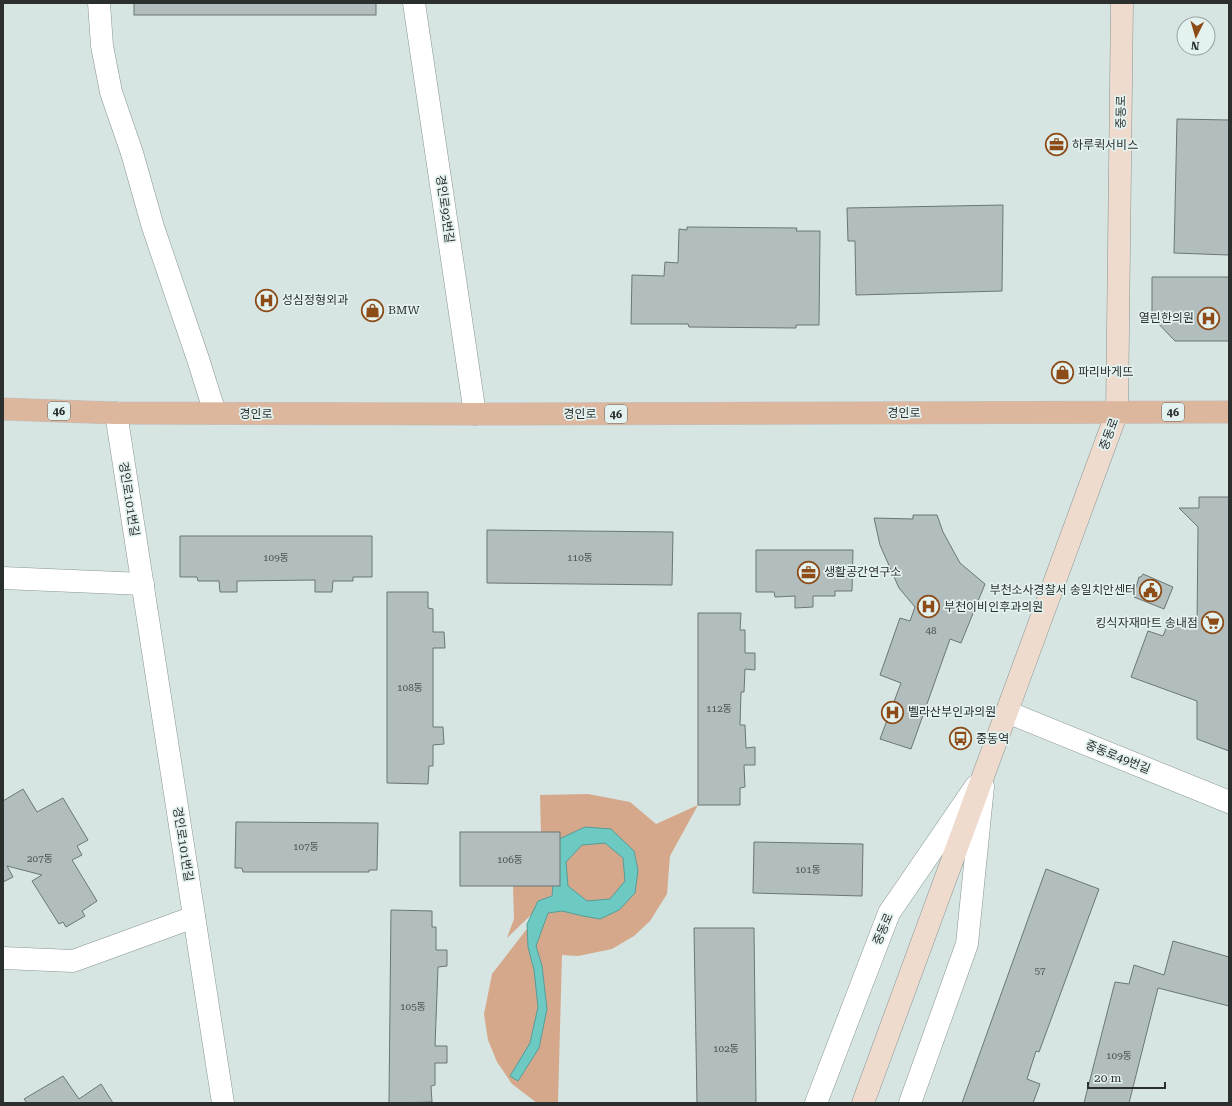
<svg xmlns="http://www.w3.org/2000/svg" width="1232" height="1106" font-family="'Roboto Serif','Noto Sans KR',serif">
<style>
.green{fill:#d5a88b}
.water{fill:#6ccac3;stroke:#589c97;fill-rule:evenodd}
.building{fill:#b1bebd;stroke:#6a7775}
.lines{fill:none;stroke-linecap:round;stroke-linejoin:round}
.street-casing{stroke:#899694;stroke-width:23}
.secondary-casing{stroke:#899694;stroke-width:23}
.primary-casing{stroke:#bfc1c1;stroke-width:23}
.street{stroke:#fff;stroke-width:22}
.secondary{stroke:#eedbce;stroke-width:22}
.primary{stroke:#dcb69d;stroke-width:22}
.labels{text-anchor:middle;stroke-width:3.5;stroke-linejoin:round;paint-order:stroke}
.number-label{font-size:10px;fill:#4c5452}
.shield{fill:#e3f1ef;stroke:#626a69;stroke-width:1}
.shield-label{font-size:11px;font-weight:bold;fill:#2b302f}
.street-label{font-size:12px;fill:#2b302f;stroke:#e3f1ef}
.poi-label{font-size:12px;fill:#2b302f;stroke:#e3f1ef;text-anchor:start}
</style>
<rect width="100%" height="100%" fill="#d6e4e2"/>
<!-- green -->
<polygon class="green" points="588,794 630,802 656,824 698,805 670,856 667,894 650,921 634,936 612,949 578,956 562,955 558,1103 537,1103 512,1084 497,1062 488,1040 484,1014 492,974 557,890 507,938 514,919 513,886 547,883 541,833 540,795"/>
<!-- water -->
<path class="water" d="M585,827L611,829L634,851L638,870L635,893L619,910L600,919L583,916L562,911L548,913L536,946L542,966L547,1009L539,1048L518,1081L510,1076L530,1043L538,1007L534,970L528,947L527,924L538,901L552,896L557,840ZM605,843L623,858L625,881L610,899L587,901L568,886L566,862L582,845Z"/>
<!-- building -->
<g class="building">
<rect x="134" y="3" width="242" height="12"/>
<polygon points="1177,119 1229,120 1229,255 1174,253"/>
<polygon points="1003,205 1002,291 856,295 855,241 848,241 847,208"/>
<polygon points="687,227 797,228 796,231 820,231 819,325 796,325 796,328 689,327 688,324 631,324 632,275 664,276 665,262 678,263 679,229 687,230"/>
<polygon points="1152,277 1229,277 1229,341 1175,341 1152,317"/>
<polygon points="1199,497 1229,497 1229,751 1197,739 1197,701 1131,677 1148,631 1163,636 1170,619 1197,627 1198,527 1179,508 1199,508"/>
<polygon points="913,515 937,515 943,532 960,563 985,584 961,643 950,639 911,749 880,739 901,683 880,675 900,618 910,621 915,607 899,588 880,545 874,518 913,519"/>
<polygon points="487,530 673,532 672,585 487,583"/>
<polygon points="180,536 372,536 372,577 353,577 353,581 333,581 332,592 315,592 315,580 237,581 237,592 220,592 219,581 198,581 197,577 180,577"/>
<polygon points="756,550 853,550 852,591 835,591 835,596 813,596 813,607 795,608 795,596 775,597 774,592 756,592"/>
<polygon points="1143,574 1173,587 1164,609 1134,597 1136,595 1134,594 1139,577 1141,577"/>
<polygon points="387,592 428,592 428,608 433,609 433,632 444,632 445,648 433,648 433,727 443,727 444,744 433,745 433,766 429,766 428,784 387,783"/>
<polygon points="698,613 741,613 740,630 745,630 745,653 755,653 755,670 745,669 744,692 741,692 740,725 745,725 746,748 755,747 755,765 744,765 745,787 740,788 740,805 698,805"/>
<polygon points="23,789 37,812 63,798 88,840 77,846 82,855 72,860 97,901 82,911 85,916 66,927 63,922 59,924 32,881 42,875 7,866 13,877 3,882 3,801"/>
<polygon points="236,822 378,823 377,870 369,870 369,872 243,872 242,868 235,868"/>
<rect x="460" y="832" width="100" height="54"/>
<polygon points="754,842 863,844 862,896 753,893"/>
<polygon points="1046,869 1099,889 1039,1052 1036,1051 1027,1079 1040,1084 1033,1103 962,1103"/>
<polygon points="391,910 432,911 432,927 436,927 436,950 447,950 447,966 438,967 435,1046 447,1046 447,1063 435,1063 435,1085 431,1086 432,1102 389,1103"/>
<polygon points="694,928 754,928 756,1103 697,1103"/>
<polygon points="1173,941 1229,957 1229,1006 1158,988 1129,1103 1084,1103 1115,982 1129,984 1134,965 1164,975"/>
<polygon points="63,1076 79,1099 101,1084 113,1103 27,1103 24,1099"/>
</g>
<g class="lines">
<defs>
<g id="street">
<polyline points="99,3 102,46 111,92 132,153 153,227 198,359 215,413"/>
<polyline points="414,3 475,414"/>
<polyline points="116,413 223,1103"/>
<polyline points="3,578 143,584"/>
<polyline points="1007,712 1229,802"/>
<polyline points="3,958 73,961 194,917"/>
<polyline points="816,1103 889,913 976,786"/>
<polyline points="910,1103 967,944 983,786"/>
</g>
<polyline id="secondary" points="863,1103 1117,412 1122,3"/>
<polyline id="primary" points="3,409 116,413 475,414 1229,412"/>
</defs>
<!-- street casing -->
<use href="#street" class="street-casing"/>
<!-- secondary casing -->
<use href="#secondary" class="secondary-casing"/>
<!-- primary casing -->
<use href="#primary" class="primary-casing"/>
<!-- street -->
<use href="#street" class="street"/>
<!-- secondary -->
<use href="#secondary" class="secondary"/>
<!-- primary -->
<use href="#primary" class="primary"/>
</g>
<!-- icons -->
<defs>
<symbol id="office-ring" viewBox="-11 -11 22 22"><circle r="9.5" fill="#e3f1ef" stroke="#8c4b17" stroke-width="1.5"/><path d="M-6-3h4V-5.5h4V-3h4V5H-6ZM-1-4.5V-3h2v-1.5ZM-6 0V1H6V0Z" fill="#8c4b17"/></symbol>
<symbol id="hospital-ring" viewBox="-11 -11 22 22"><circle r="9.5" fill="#e3f1ef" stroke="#8c4b17" stroke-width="1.5"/><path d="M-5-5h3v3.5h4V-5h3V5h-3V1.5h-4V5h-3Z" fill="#8c4b17"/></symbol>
<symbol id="shop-ring" viewBox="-11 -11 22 22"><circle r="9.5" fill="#e3f1ef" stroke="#8c4b17" stroke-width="1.5"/><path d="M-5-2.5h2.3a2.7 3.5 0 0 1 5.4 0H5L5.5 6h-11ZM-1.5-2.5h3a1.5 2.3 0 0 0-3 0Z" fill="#8c4b17"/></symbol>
<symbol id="civic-ring" viewBox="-11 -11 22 22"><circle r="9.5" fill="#e3f1ef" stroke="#8c4b17" stroke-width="1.5"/><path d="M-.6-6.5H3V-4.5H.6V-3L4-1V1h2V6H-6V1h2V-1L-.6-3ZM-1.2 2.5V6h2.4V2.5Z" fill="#8c4b17"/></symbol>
<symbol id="supermarket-ring" viewBox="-11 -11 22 22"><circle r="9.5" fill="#e3f1ef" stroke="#8c4b17" stroke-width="1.5"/><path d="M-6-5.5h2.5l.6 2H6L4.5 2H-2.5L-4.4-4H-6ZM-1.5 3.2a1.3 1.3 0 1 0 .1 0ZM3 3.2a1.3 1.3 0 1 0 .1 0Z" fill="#8c4b17"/></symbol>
<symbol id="bus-ring" viewBox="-11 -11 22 22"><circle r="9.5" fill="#e3f1ef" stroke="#8c4b17" stroke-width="1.5"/><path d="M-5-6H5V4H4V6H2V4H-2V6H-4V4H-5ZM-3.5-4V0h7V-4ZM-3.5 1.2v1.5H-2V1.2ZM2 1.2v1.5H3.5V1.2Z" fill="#8c4b17"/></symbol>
</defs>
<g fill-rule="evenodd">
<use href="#office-ring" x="1044" y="132" width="25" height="25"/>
<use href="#hospital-ring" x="254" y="288" width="25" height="25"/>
<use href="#shop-ring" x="360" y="298" width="25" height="25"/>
<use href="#hospital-ring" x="1196" y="306" width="25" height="25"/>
<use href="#shop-ring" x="1050" y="360" width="25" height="25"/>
<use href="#office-ring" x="796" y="560" width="25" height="25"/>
<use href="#civic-ring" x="1138" y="578" width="25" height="25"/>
<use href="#hospital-ring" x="916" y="594" width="25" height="25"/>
<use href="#supermarket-ring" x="1200" y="610" width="25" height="25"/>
<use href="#hospital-ring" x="880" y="700" width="25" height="25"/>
<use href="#bus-ring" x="948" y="726" width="25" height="25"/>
</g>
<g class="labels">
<!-- number labels -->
<g class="number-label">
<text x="276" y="561">109동</text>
<text x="580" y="561">110동</text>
<text x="931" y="634">48</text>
<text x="410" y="691">108동</text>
<text x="719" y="712">112동</text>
<text x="306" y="850">107동</text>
<text x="40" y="862">207동</text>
<text x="510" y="863">106동</text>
<text x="808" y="873">101동</text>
<text x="1040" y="974">57</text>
<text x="413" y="1010">105동</text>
<text x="726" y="1052">102동</text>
<text x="1119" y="1059">109동</text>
</g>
<!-- shield labels -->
<g class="shield">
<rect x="48" y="402" width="22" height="18" rx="3"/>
<rect x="1162" y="403" width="22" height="18" rx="3"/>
<rect x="605" y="405" width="22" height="18" rx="3"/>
</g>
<g class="shield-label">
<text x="59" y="415">46</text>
<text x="1173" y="416">46</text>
<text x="616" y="418">46</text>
</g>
<!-- street labels -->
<g class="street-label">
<text transform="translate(1121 112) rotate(-89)" y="4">중동로</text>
<text transform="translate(445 209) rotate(82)" y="4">경인로92번길</text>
<text x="904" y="417">경인로</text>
<text x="256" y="418">경인로</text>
<text x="580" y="418">경인로</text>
<text transform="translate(1109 434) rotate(-70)" y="4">중동로</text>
<text transform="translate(129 499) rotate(81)" y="4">경인로101번길</text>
<text transform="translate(1118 757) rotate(22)" y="4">중동로49번길</text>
<text transform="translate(183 844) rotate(81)" y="4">경인로101번길</text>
<text transform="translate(883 929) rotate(-67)" y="4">중동로</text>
</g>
<!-- poi labels -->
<g class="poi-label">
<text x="1072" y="149">하루퀵서비스</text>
<text x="282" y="304">성심정형외과</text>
<text x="388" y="314">BMW</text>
<text x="1194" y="322" text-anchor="end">열린한의원</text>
<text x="1078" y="376">파리바게뜨</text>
<text x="824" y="576">생활공간연구소</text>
<text x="1136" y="594" text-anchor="end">부천소사경찰서 송일치안센터</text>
<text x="944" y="611">부천이비인후과의원</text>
<text x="1198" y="627" text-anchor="end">킹식자재마트 송내점</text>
<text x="908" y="716">벨라산부인과의원</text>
<text x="976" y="743">중동역</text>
</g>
</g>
<!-- border -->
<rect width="1232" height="1106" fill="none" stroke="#2b302f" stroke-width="8"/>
<!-- north arrow -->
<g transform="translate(1196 36) rotate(185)"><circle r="19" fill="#e3f1ef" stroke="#99a4a2"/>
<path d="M0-3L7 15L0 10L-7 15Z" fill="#8c4b17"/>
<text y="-6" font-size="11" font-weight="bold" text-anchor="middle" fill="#2b302f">N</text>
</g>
<!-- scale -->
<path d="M1088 1082v6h77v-6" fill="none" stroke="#2b302f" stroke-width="2"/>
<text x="1094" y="1082" font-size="12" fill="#2b302f" stroke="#e3f1ef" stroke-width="3" paint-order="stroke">20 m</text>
</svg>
